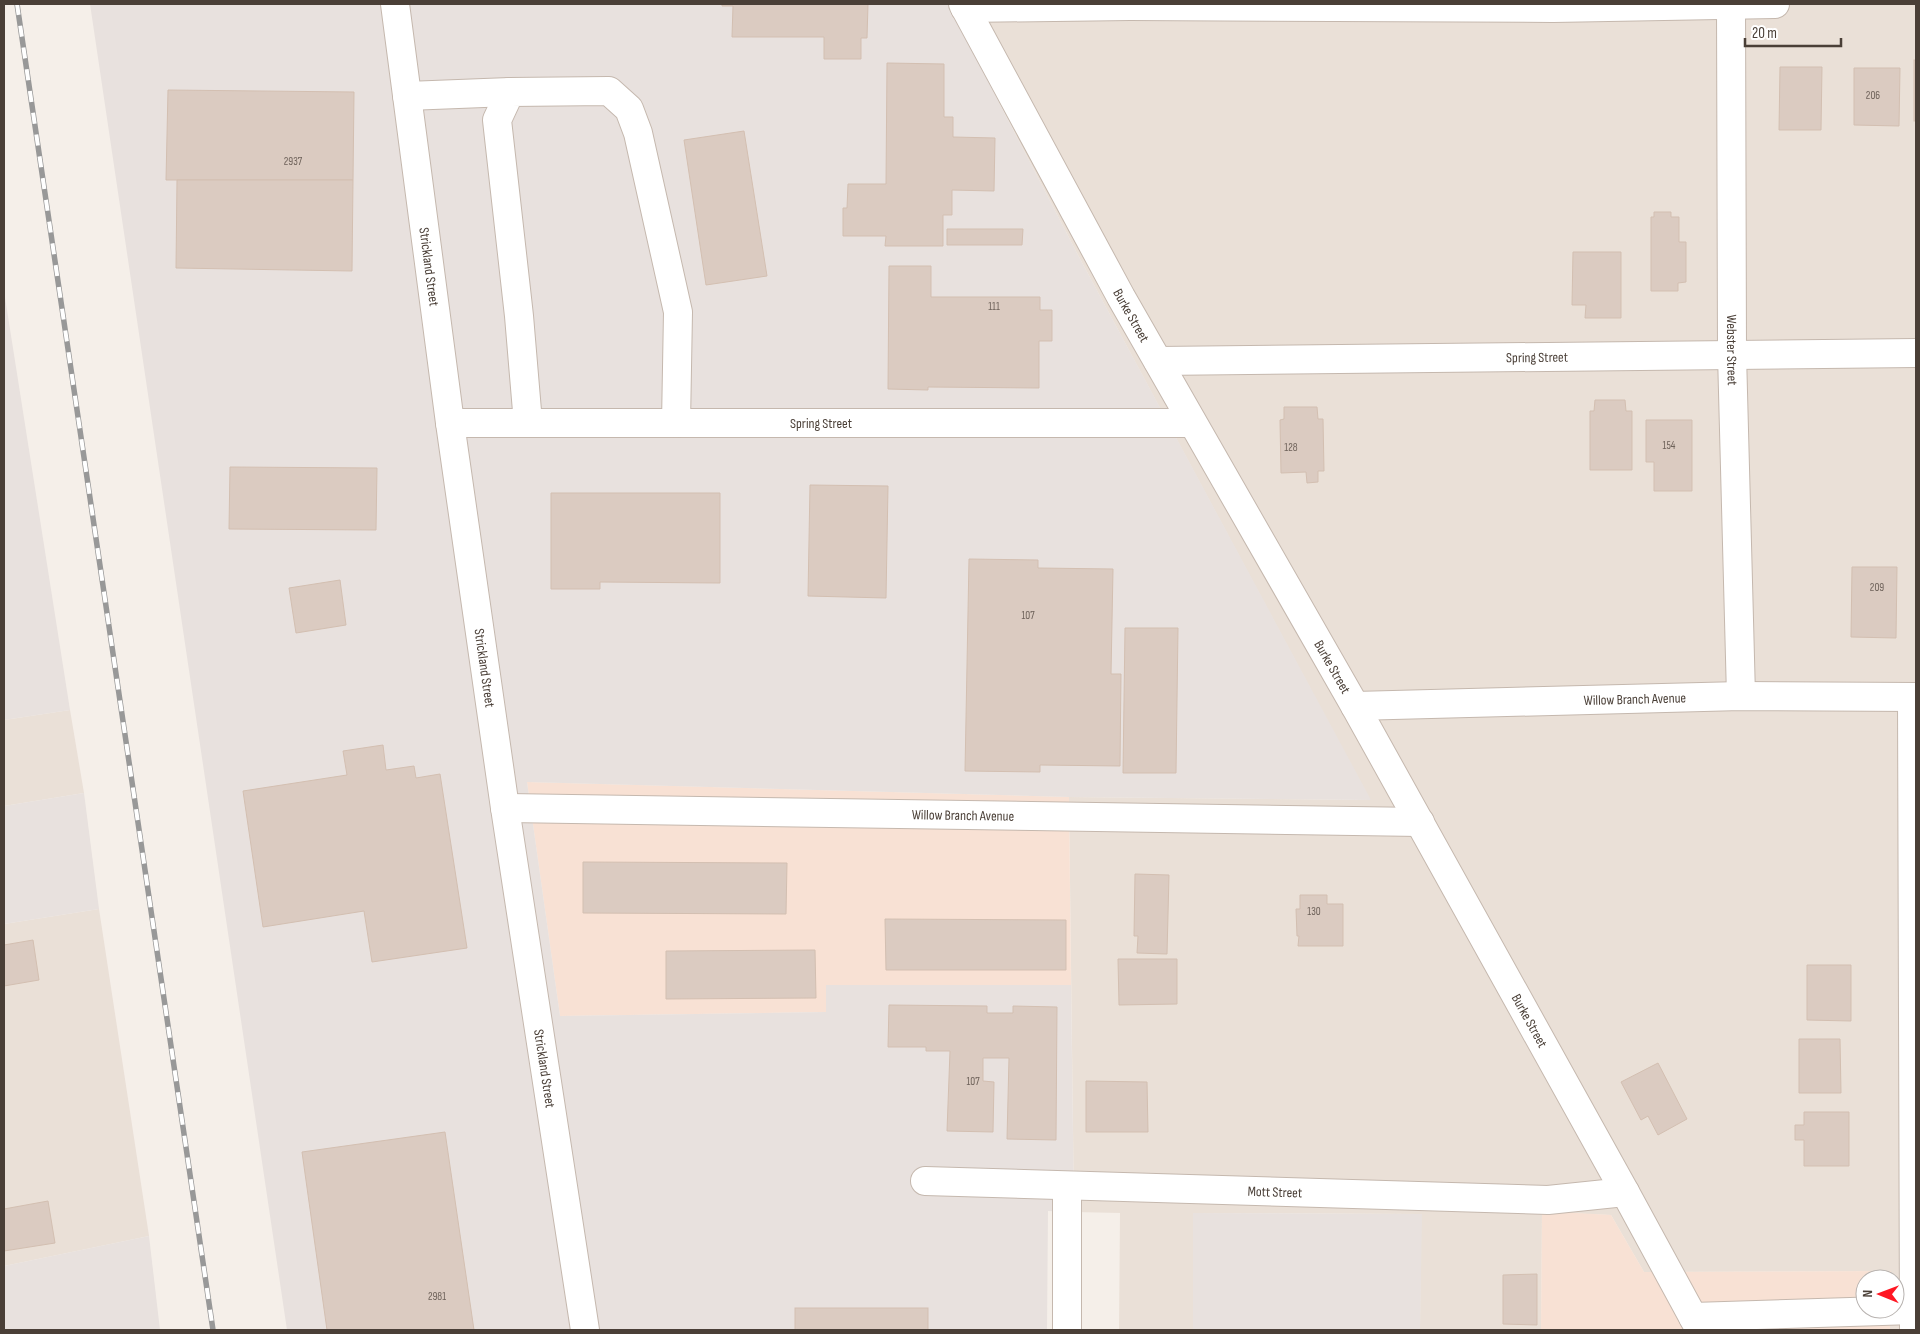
<svg xmlns="http://www.w3.org/2000/svg" width="1920" height="1334" font-family="'Sofia Sans Condensed',sans-serif">
<style>
.residential{fill:#eae0d7}
.commercial{fill:#f8e1d4}
.industrial{fill:#e8e1de}
.building{fill:#dbcbc1;stroke:#d3bfb1}
.lines{fill:none;stroke-linecap:round;stroke-linejoin:round}
.minor-casing{stroke:#c5b8ae;stroke-width:30}
.minor{stroke:#fff;stroke-width:28}
.rail-casing{stroke:#989898;stroke-width:5.5}
.rail{stroke:#fff;stroke-width:4;stroke-dasharray:11;stroke-linecap:butt}
.labels{text-anchor:middle;stroke-width:4;stroke-linejoin:round;paint-order:stroke}
.number-label{font-size:11px;fill:#6e625a}
.street-label{font-size:14px;fill:#4a3f37;stroke:#fff}
</style>
<rect width="100%" height="100%" fill="#f5efe9"/>
<!-- residential -->
<g class="residential">
<polygon points="948,4 1916,4 1916,1330 1890,1330 1890,1309 1895,1309 1895,1279 1891,1279 1890,1271 1644,1272 1611,1215 1542,1212 1541,1330 1420,1330 1421,1214 1193,1213 1193,1330 1119,1330 1120,1213 1074,1212 1069,797 1370,800 1078,255"/>
<polygon points="70,710 84,793 4,806 4,720"/>
<polygon points="99,909 149,1236 4,1266 4,924"/>
</g>
<!-- commercial -->
<g class="commercial">
<polygon points="527,782 1069,797 1071,985 826,985 826,1012 560,1016"/>
<polygon points="1542,1211 1611,1215 1644,1272 1891,1271 1891,1279 1865,1279 1865,1309 1890,1309 1890,1330 1541,1330"/>
</g>
<!-- industrial -->
<g class="industrial">
<polygon points="90,4 948,4 1078,255 1371,800 1069,797 527,782 560,1016 826,1012 826,985 1071,985 1074,1212 1048,1211 1047,1330 287,1330"/>
<polygon points="4,291 70,710 4,720"/>
<polygon points="84,793 99,909 4,924 4,806"/>
<polygon points="1193,1213 1422,1214 1420,1330 1193,1330"/>
<polygon points="149,1236 160,1330 4,1330 4,1266"/>
</g>
<!-- building -->
<g class="building">
<polygon points="722,4 868,4 867,38 861,38 861,59 824,59 824,37 732,37 733,6 722,6"/>
<rect x="1914" y="60" width="2" height="61"/>
<polygon points="887,63 944,64 944,117 953,117 953,137 995,138 994,191 952,190 952,215 943,215 943,246 885,246 886,236 843,236 843,208 847,208 848,184 886,184"/>
<polygon points="1780,67 1822,67 1821,130 1779,130"/>
<polygon points="1854,68 1900,68 1899,126 1854,125"/>
<polygon points="168,90 354,92 353,180 166,180"/>
<polygon points="744,131 767,276 706,285 684,140"/>
<polygon points="177,180 353,180 352,271 176,268"/>
<polygon points="1654,212 1671,212 1671,217 1679,217 1679,242 1686,242 1686,282 1678,283 1678,291 1651,291 1651,217 1654,217"/>
<polygon points="947,229 1023,229 1022,245 947,245"/>
<polygon points="1573,252 1621,252 1621,318 1585,318 1586,305 1572,305"/>
<polygon points="889,266 931,266 931,297 1040,297 1040,310 1052,310 1052,341 1039,341 1039,388 928,387 928,390 888,389"/>
<polygon points="1595,400 1625,400 1626,411 1632,411 1632,470 1590,470 1590,411 1594,411"/>
<polygon points="1284,407 1317,407 1318,419 1323,419 1324,471 1318,471 1318,482 1307,483 1306,472 1281,473 1280,420 1284,419"/>
<polygon points="1646,420 1692,420 1692,491 1654,491 1654,462 1646,462"/>
<polygon points="230,467 377,468 376,530 229,529"/>
<polygon points="810,485 888,486 886,598 808,596"/>
<polygon points="551,493 720,493 720,583 600,582 600,589 551,589"/>
<polygon points="969,559 1038,560 1038,568 1113,569 1111,674 1121,674 1120,766 1040,765 1040,772 965,771"/>
<polygon points="1852,567 1897,567 1896,638 1851,637"/>
<polygon points="340,580 346,625 296,633 289,588"/>
<polygon points="1125,628 1178,628 1176,773 1123,773"/>
<polygon points="383,745 386,770 414,766 416,778 440,774 467,948 372,962 364,911 263,927 243,791 347,775 343,751"/>
<polygon points="583,862 787,863 786,914 583,913"/>
<polygon points="1135,874 1169,875 1167,954 1137,953 1138,936 1134,936"/>
<polygon points="1300,895 1327,895 1327,904 1343,904 1343,946 1298,946 1299,936 1297,936 1296,909 1300,909"/>
<polygon points="885,919 1066,920 1066,970 886,970"/>
<polygon points="33,940 39,980 4,986 4,945"/>
<polygon points="815,950 816,998 666,999 666,951"/>
<polygon points="1118,959 1177,959 1177,1004 1119,1005"/>
<polygon points="1807,965 1851,965 1851,1021 1807,1020"/>
<polygon points="889,1005 987,1006 987,1013 1013,1013 1013,1006 1057,1007 1056,1140 1007,1139 1009,1058 983,1058 983,1081 994,1082 993,1132 947,1131 950,1051 926,1051 926,1047 888,1047"/>
<polygon points="1799,1039 1840,1039 1841,1093 1799,1093"/>
<polygon points="1658,1063 1687,1119 1658,1135 1648,1116 1641,1120 1621,1082"/>
<polygon points="1086,1081 1147,1082 1148,1132 1086,1132"/>
<polygon points="1804,1112 1849,1112 1849,1166 1804,1166 1804,1140 1795,1140 1795,1125 1804,1125"/>
<polygon points="445,1132 474,1330 327,1330 302,1152"/>
<polygon points="48,1201 55,1243 4,1251 4,1209"/>
<polygon points="1537,1274 1537,1325 1503,1324 1503,1275"/>
<rect x="795" y="1308" width="133" height="22"/>
</g>
<g class="lines">
<defs>
<g id="minor">
<path id="s1" d="M395,4L450,423L505,808L585,1330"/>
<path id="s2" d="M963,4L1121,297L1355,706L1625,1192L1700,1330"/>
<path id="s3" d="M1731,4L1732,354L1741,696"/>
<polyline points="965,8 1130,6 1553,8 1775,4"/>
<polyline points="407,96 510,92"/>
<path id="s4" d="M1158,361L1916,353"/>
<path id="s5" d="M450,423H1192"/>
<polyline points="528,423 519,316 497,120 510,92 609,91 629,109 638,133 678,312 676,423"/>
<polyline points="1912,697 1914,1330"/>
<path id="s6" d="M1355,706L1741,696L1916,697"/>
<path id="s7" d="M505,808L1420,822"/>
<path id="s8" d="M925,1181L1548,1200L1625,1192"/>
<polyline points="1067,1186 1067,1330"/>
<polyline points="1693,1317 1914,1310"/>
</g>
</defs>
<!-- minor casing -->
<use href="#minor" class="minor-casing"/>
<!-- minor -->
<use href="#minor" class="minor"/>
<defs>
<polyline id="rail" points="17,4 213,1330"/>
</defs>
<!-- rail casing -->
<use href="#rail" class="rail-casing"/>
<!-- rail -->
<use href="#rail" class="rail"/>
</g>
<g class="labels">
<!-- number labels -->
<g class="number-label">
<text x="1873" y="99">206</text>
<text x="293" y="165">2937</text>
<text x="994" y="310">111</text>
<text x="1669" y="449">154</text>
<text x="1291" y="451">128</text>
<text x="1877" y="591">209</text>
<text x="1028" y="619">107</text>
<text x="1314" y="915">130</text>
<text x="973" y="1085">107</text>
<text x="437" y="1300">2981</text>
</g>
<!-- street labels -->
<g class="street-label">
<text dy="5" stroke="none"><textPath href="#s1" startOffset="265">Strickland Street</textPath></text>
<text dy="5" stroke="none"><textPath href="#s2" startOffset="354">Burke Street</textPath></text>
<text dy="5" stroke="none"><textPath href="#s3" startOffset="346">Webster Street</textPath></text>
<text dy="5" stroke="none"><textPath href="#s4" startOffset="379">Spring Street</textPath></text>
<text dy="5" stroke="none"><textPath href="#s5" startOffset="371">Spring Street</textPath></text>
<text dy="5" stroke="none"><textPath href="#s2" startOffset="759">Burke Street</textPath></text>
<text dy="5" stroke="none"><textPath href="#s1" startOffset="670">Strickland Street</textPath></text>
<text dy="5" stroke="none"><textPath href="#s6" startOffset="280">Willow Branch Avenue</textPath></text>
<text dy="5" stroke="none"><textPath href="#s7" startOffset="458">Willow Branch Avenue</textPath></text>
<text dy="5" stroke="none"><textPath href="#s2" startOffset="1164">Burke Street</textPath></text>
<text dy="5" stroke="none"><textPath href="#s1" startOffset="1075">Strickland Street</textPath></text>
<text dy="5" stroke="none"><textPath href="#s8" startOffset="350">Mott Street</textPath></text>
</g>
</g>
<!-- border -->
<rect width="1920" height="1334" fill="none" stroke="#4a3f37" stroke-width="10"/>
<!-- north arrow -->
<g transform="translate(1880 1294) rotate(271)"><circle r="24" fill="#ffffff" stroke="#b7b2af"/>
<path d="M0-4L9 19L0 12L-9 19Z" fill="#ff1723"/>
<text y="-8" font-size="14" font-weight="bold" text-anchor="middle" fill="#4a3f37">N</text>
</g>
<!-- scale -->
<path d="M1745 38v8h96v-8" fill="none" stroke="#4a3f37" stroke-width="2.5"/>
<text x="1752" y="38" font-size="15" fill="#4a3f37" stroke="#ffffff" stroke-width="4" paint-order="stroke">20 m</text>
</svg>
